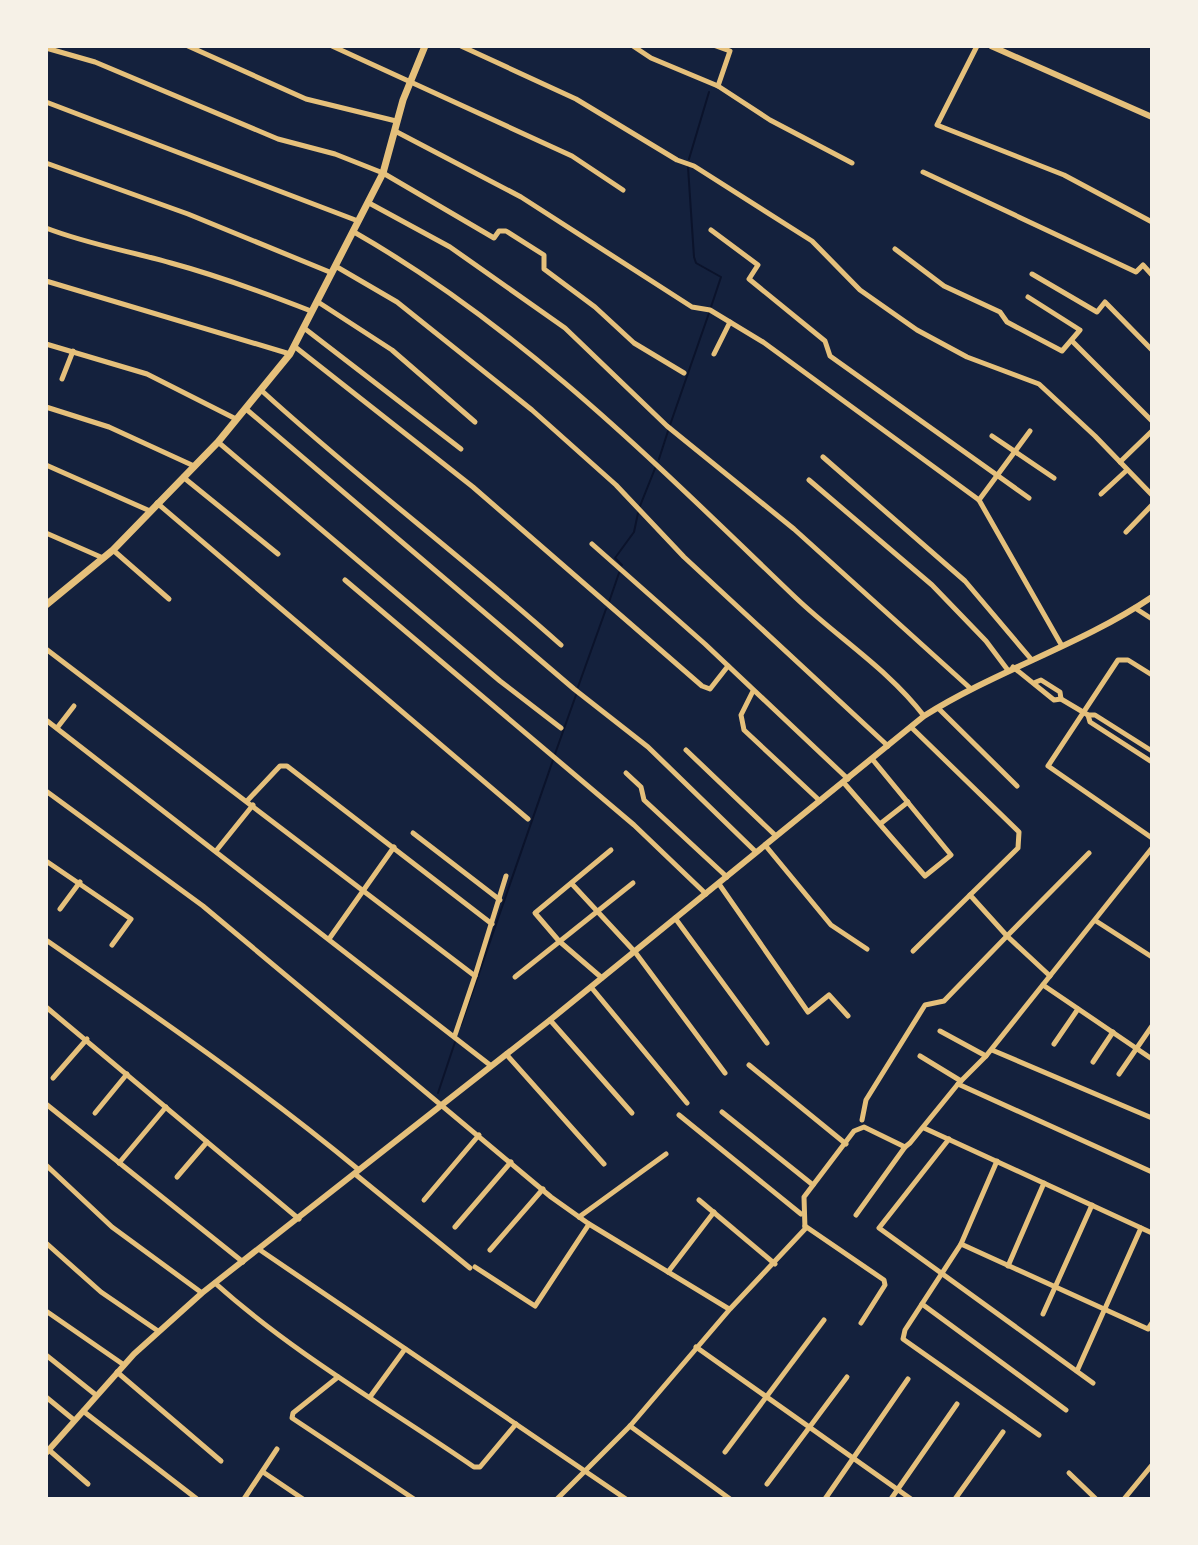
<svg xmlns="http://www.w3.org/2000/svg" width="1198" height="1545" font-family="'Alegreya Sans',sans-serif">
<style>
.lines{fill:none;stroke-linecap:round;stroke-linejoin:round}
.stream{stroke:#0b132b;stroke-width:2}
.minor{stroke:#e5c07b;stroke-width:5}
.tertiary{stroke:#e5c07b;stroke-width:6}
.secondary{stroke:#e5c07b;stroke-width:7}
</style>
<rect width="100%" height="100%" fill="#14213d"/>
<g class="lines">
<!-- stream -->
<g class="stream">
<polyline points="689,159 709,92"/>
<polyline points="688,167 694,257 696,263 721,277 711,307"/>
<polyline points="670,425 709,313"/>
<polyline points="659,459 668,431"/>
<polyline points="640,506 656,466"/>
<polyline points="622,565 615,558 634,532 638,513"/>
<polyline points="609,602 619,573"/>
<polyline points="578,687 606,609"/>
<polyline points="555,754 576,695"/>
<polyline points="461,1025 553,760"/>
<polyline points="438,1093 455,1042"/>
</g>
<!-- minor -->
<g class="minor">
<polyline points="188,46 306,99 396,121"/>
<polyline points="332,46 572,156 623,190"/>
<polyline points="461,46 576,99 677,160 694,166 812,241 860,290 917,330 967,357 1039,384 1095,436 1152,495"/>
<polyline points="633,46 651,58 718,86 770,120 852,163"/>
<polyline points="716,46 730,51 718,86"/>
<polyline points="977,46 937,125 1064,175 1152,222"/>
<polyline points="46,48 95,62 278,139 335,154 383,173 494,238 499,231 506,231 544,255 544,269 595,307 634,343 684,373"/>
<polyline points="46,102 358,221"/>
<polyline points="395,131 521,197 692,307 710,310 763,342 979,500 1062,646"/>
<polyline points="46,163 188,214 332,273"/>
<polyline points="923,172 1136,272 1143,265 1152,275"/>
<polyline points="369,203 450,247 565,328 667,426 794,529 970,688"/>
<path d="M46,228C87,244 129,251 171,263C219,276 265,293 311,311"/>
<polyline points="711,230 758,265 749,279 825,341 830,356 1029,498"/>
<path d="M354,232C522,328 657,465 796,598C838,638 888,669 924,716"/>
<polyline points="895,249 944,286 1000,312 1007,322 1062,351 1080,330 1028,297"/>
<polyline points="337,267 397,302 532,410 616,485 684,557 888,746"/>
<polyline points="1032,274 1097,312 1105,302 1152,350"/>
<polyline points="46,281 290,354"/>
<polyline points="318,302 392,350 475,422"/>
<polyline points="304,328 461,449"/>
<polyline points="1072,341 1152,421"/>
<polyline points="46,344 147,374 236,419"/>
<polyline points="294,346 473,487 702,686 710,689 728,666"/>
<polyline points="714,354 730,322"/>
<polyline points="62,379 73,351"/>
<path d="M261,390C358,479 463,557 561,645"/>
<polyline points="46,407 109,427 194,466"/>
<polyline points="246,409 574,689 648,747 756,852"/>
<polyline points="992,436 1054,478"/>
<polyline points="218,442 500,681 561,728"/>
<polyline points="823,457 965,581 1031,659"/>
<polyline points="1120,462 1152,431"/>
<polyline points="46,465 150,511"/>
<polyline points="183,477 278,554"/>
<polyline points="809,480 932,585 986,641 1007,669"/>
<polyline points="1101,494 1127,470"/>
<polyline points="979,500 1030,431"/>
<polyline points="157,503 528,819"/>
<polyline points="1126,532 1152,505"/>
<polyline points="46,533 103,558"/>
<polyline points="592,544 705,644 848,779"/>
<polyline points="113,550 169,599"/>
<polyline points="345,580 634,825 706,894"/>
<polyline points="1135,608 1152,619"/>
<polyline points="46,649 475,976 455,1035"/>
<polyline points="1013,667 1054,700 1061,699 1088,715 1095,715 1152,751"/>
<polyline points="1152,675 1128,660 1118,660 1048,766 1152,838"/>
<polyline points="1036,682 1041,680 1060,692 1061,699"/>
<polyline points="753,691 741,715 744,730 820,801"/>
<polyline points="938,708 1017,786"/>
<polyline points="1088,715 1090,722 1152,762"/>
<polyline points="46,720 490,1065"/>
<polyline points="57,728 74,706"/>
<polyline points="686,750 776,836"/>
<polyline points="626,773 641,787 644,800 727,877"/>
<polyline points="844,783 925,876 951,855 873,760"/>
<polyline points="46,791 203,906 551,1197 589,1224 729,1309"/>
<polyline points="247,801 280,766 287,766 492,924"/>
<polyline points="880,824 908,802"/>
<polyline points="413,833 500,900"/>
<polyline points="765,845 831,925 867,949"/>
<polyline points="216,851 253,805"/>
<polyline points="46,861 131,919 112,945"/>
<polyline points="572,884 635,952 725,1073"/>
<polyline points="719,884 808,1012 829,995 848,1016"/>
<polyline points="60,909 80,882"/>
<polyline points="675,918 767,1043"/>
<polyline points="1096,921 1152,957"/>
<polyline points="329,939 394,847"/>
<path d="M46,940C153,1014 259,1087 359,1170"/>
<polyline points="913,951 970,895"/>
<polyline points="475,976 506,876"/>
<polyline points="1050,976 1007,936 1089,853"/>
<polyline points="515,977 633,883"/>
<polyline points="602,978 559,941 535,913 611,850"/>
<polyline points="1043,985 1152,1059"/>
<polyline points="591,987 687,1103"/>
<polyline points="46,1007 299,1219"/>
<polyline points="550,1020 632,1113"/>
<polyline points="940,1031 986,1056"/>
<polyline points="1054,1044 1078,1009"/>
<polyline points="992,1050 1152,1118"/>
<polyline points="506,1054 604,1164"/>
<polyline points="920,1056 961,1081"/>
<polyline points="1093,1062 1113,1032"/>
<polyline points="749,1065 846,1144"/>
<polyline points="1119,1074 1152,1026"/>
<polyline points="53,1078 87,1039"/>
<polyline points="958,1084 1152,1172"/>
<polyline points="46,1104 243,1262"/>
<polyline points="722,1112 813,1185"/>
<polyline points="95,1113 127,1074"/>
<polyline points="679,1115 801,1214"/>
<polyline points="862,1120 866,1100 925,1005 944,1001 1007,936 970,895 1018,848 1019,832 911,727"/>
<polyline points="924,1128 1152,1233"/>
<polyline points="949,1139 879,1228 1093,1383"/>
<polyline points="997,1161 961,1244 905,1330 903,1339 1039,1435"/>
<polyline points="119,1163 166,1107"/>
<polyline points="46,1165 112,1227 202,1293"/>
<polyline points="355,1174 470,1268"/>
<polyline points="177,1177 207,1142"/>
<polyline points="424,1200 479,1135"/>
<polyline points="699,1200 775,1264"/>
<polyline points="856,1215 905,1147"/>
<polyline points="579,1217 666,1154"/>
<polyline points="805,1226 884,1280 885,1285 861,1323"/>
<polyline points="455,1227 511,1162"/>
<polyline points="46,1243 101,1292 158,1331"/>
<polyline points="961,1244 1148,1329 1152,1323"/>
<polyline points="260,1250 626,1499"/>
<polyline points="490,1250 543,1189"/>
<polyline points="1008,1266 1044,1183"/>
<polyline points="475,1267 535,1306 589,1224"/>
<polyline points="668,1272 714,1212"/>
<path d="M215,1283C294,1354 387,1407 474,1467H480L516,1424"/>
<polyline points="922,1304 1066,1410"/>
<polyline points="46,1311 124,1365"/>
<polyline points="1043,1314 1092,1205"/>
<polyline points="696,1347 911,1499"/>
<polyline points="46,1355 96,1395"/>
<polyline points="1077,1371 1141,1228"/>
<polyline points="117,1372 221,1461"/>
<polyline points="338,1377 293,1413 292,1418 414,1499"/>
<polyline points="46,1397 74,1420"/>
<polyline points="370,1397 405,1349"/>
<polyline points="83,1411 197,1499"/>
<polyline points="630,1426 730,1499"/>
<polyline points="49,1450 88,1484"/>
<polyline points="725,1452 824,1320"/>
<polyline points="263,1472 303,1499"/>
<polyline points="1069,1473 1096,1499"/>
<polyline points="767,1484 847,1377"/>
<polyline points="244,1499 277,1449"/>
<polyline points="557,1499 630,1426 730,1309 805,1229 804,1197 854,1131 864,1127 905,1147 910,1143 958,1084 986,1056 1152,848"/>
<polyline points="825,1499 908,1379"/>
<polyline points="891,1499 957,1404"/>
<polyline points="955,1499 1003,1432"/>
<polyline points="1124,1499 1152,1465"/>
</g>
<!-- tertiary -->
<g class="tertiary">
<polyline points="991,46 1152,117"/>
<path d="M46,1453L134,1354L202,1293L550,1020L924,716C997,670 1081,645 1152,597"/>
</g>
<!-- secondary -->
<polyline class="secondary" points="46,605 113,550 218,442 290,354 383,173 403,100 425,46"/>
</g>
<!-- border -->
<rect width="1198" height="1545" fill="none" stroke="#f6f1e7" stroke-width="96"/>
</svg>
